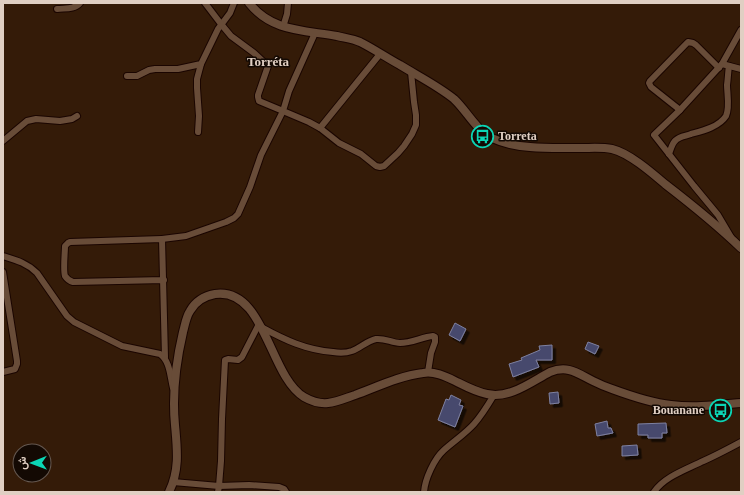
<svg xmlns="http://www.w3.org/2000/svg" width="744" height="495" font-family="'Times New Roman',Vazirmatn,serif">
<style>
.building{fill:#47496d;stroke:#7e81a1;filter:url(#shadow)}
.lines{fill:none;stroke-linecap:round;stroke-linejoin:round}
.minor-casing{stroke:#1a0500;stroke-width:8}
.tertiary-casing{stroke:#1a0500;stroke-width:10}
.minor{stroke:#684c38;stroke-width:6}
.tertiary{stroke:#684c38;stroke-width:8}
.labels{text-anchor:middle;stroke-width:3;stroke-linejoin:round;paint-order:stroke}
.poi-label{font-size:12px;font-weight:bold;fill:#e0cfc3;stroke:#130903;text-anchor:start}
.neighbourhood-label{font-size:13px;font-weight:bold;fill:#e0cfc3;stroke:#130903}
</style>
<defs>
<filter id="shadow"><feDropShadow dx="3.5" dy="3.5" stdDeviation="0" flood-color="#0009"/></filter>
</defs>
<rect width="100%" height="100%" fill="#341b08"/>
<!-- building -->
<g class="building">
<polygon points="455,323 466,329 460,341 449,335"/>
<polygon points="588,342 599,346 595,354 585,349"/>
<polygon points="552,345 552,360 536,360 539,367 513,377 509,364 522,360 521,358 540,350 539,346"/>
<polygon points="558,392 559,403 550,404 549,393"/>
<polygon points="451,395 461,400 459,405 463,406 455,427 438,420 446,399 449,400"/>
<polygon points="607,421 608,428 611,428 613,433 597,436 595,424"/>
<polygon points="666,423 667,433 662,433 662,438 648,438 648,435 638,435 638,424"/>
<polygon points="637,445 638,455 622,456 622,446"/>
</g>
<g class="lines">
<defs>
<g id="minor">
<path d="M57,9C65,8 74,10 80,3"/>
<polyline points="283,27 287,14 288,3"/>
<polyline points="315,33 289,91 283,111 309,122 320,128 380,54"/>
<polyline points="722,64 741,30"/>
<polyline points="127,76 137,76 149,70 155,69 178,69 201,64 218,29 230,13 234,3"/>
<polyline points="680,110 651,87 649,83 650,81 685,45 688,42 693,43 696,45 719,68"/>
<polyline points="320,128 339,143 361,154 376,166 380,167 384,166 398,153 404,146 412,134 416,125 416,115 414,102 411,72"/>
<polyline points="198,132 199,116 197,88 197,79 201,64"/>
<polyline points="3,141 27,121 36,119 60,121 72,119 77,116"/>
<path d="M669,154C671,149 672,143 676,140C680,136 686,136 691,134C702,131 719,127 726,116C730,108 727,93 727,85C728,78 728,72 729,66"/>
<polyline points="731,237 718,215 694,186 654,135 680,110 722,64 741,69"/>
<polyline points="162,239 186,236 226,222 234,218 238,214 250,187 261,155 283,111 259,101 258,97 258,95 268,66 254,53 231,36 221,24 205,3"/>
<path d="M3,256C16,260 27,263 37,273L67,316L74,322L122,346L160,354C170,361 170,376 173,388"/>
<polyline points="3,272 17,361 17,364 15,369 3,372"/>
<path d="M164,280L73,282C69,281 67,279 65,276C63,270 65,252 65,246L68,243L70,242L162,239L165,357"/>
<polyline points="259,324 242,357 238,360 228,359 225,360 222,419 221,461 219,486 249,485 279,487 284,489 286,492"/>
<path d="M261,327C285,340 306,350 333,352C339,353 346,353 352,351C360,348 367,341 376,339C385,338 392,343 400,343C412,343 422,337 433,336L435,337V342L431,353L428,372"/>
<polyline points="173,482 219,486 218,492"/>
<path d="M424,492C425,479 434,459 444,450C454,441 465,434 474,424C482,415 488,405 494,395"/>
<path d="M654,492C664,477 685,470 701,462C715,456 728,449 741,442"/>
</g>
<g id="tertiary">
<path d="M249,3C272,32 304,30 337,36C345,38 353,39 360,42C374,49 387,58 400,65C418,76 438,86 454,99C467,111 475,129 492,138C517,150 554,148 581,148C591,148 602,147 612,149C629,153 651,172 665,184C691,204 717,225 741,248"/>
<path d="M169,492C180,470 177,448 175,425C172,394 176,362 183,332C185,325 186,317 190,311C195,302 204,296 215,294C265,287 269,376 304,397C311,401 319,404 328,403C337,402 346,398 355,395C377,387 399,376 423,373C434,371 445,376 455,381C465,386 476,392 487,394C510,399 531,382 550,372C568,365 577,373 593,381C599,384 606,387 612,389C631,396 651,403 671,405C694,408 718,405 741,403"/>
</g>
</defs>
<!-- minor casing -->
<use href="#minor" class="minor-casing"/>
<!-- tertiary casing -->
<use href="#tertiary" class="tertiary-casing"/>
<!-- minor -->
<use href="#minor" class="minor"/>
<!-- tertiary -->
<use href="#tertiary" class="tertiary"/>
</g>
<!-- icons -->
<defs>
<symbol id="bus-ring" viewBox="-11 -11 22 22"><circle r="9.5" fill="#130903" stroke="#0bd5b5" stroke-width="1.5"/><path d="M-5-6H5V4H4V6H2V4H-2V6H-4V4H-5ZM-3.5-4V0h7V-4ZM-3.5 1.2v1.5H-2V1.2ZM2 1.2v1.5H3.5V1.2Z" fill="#0bd5b5"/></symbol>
</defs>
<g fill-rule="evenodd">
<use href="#bus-ring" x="470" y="124" width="25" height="25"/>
<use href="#bus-ring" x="708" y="398" width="25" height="25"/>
</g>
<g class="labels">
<!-- poi labels -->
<g class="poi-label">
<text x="498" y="140">Torreta</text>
<text x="704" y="414" text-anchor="end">Bouanane</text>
</g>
<!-- neighbourhood labels -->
<g class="neighbourhood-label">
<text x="268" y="66">Torréta</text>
</g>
</g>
<!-- border -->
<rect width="744" height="495" fill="none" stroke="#e0cfc3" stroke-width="8"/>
<!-- north arrow -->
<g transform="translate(32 463) rotate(269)"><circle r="19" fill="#130903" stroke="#655850"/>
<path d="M0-3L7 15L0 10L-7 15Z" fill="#0bd5b5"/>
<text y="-6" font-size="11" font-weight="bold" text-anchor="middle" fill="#e0cfc3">ش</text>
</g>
</svg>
